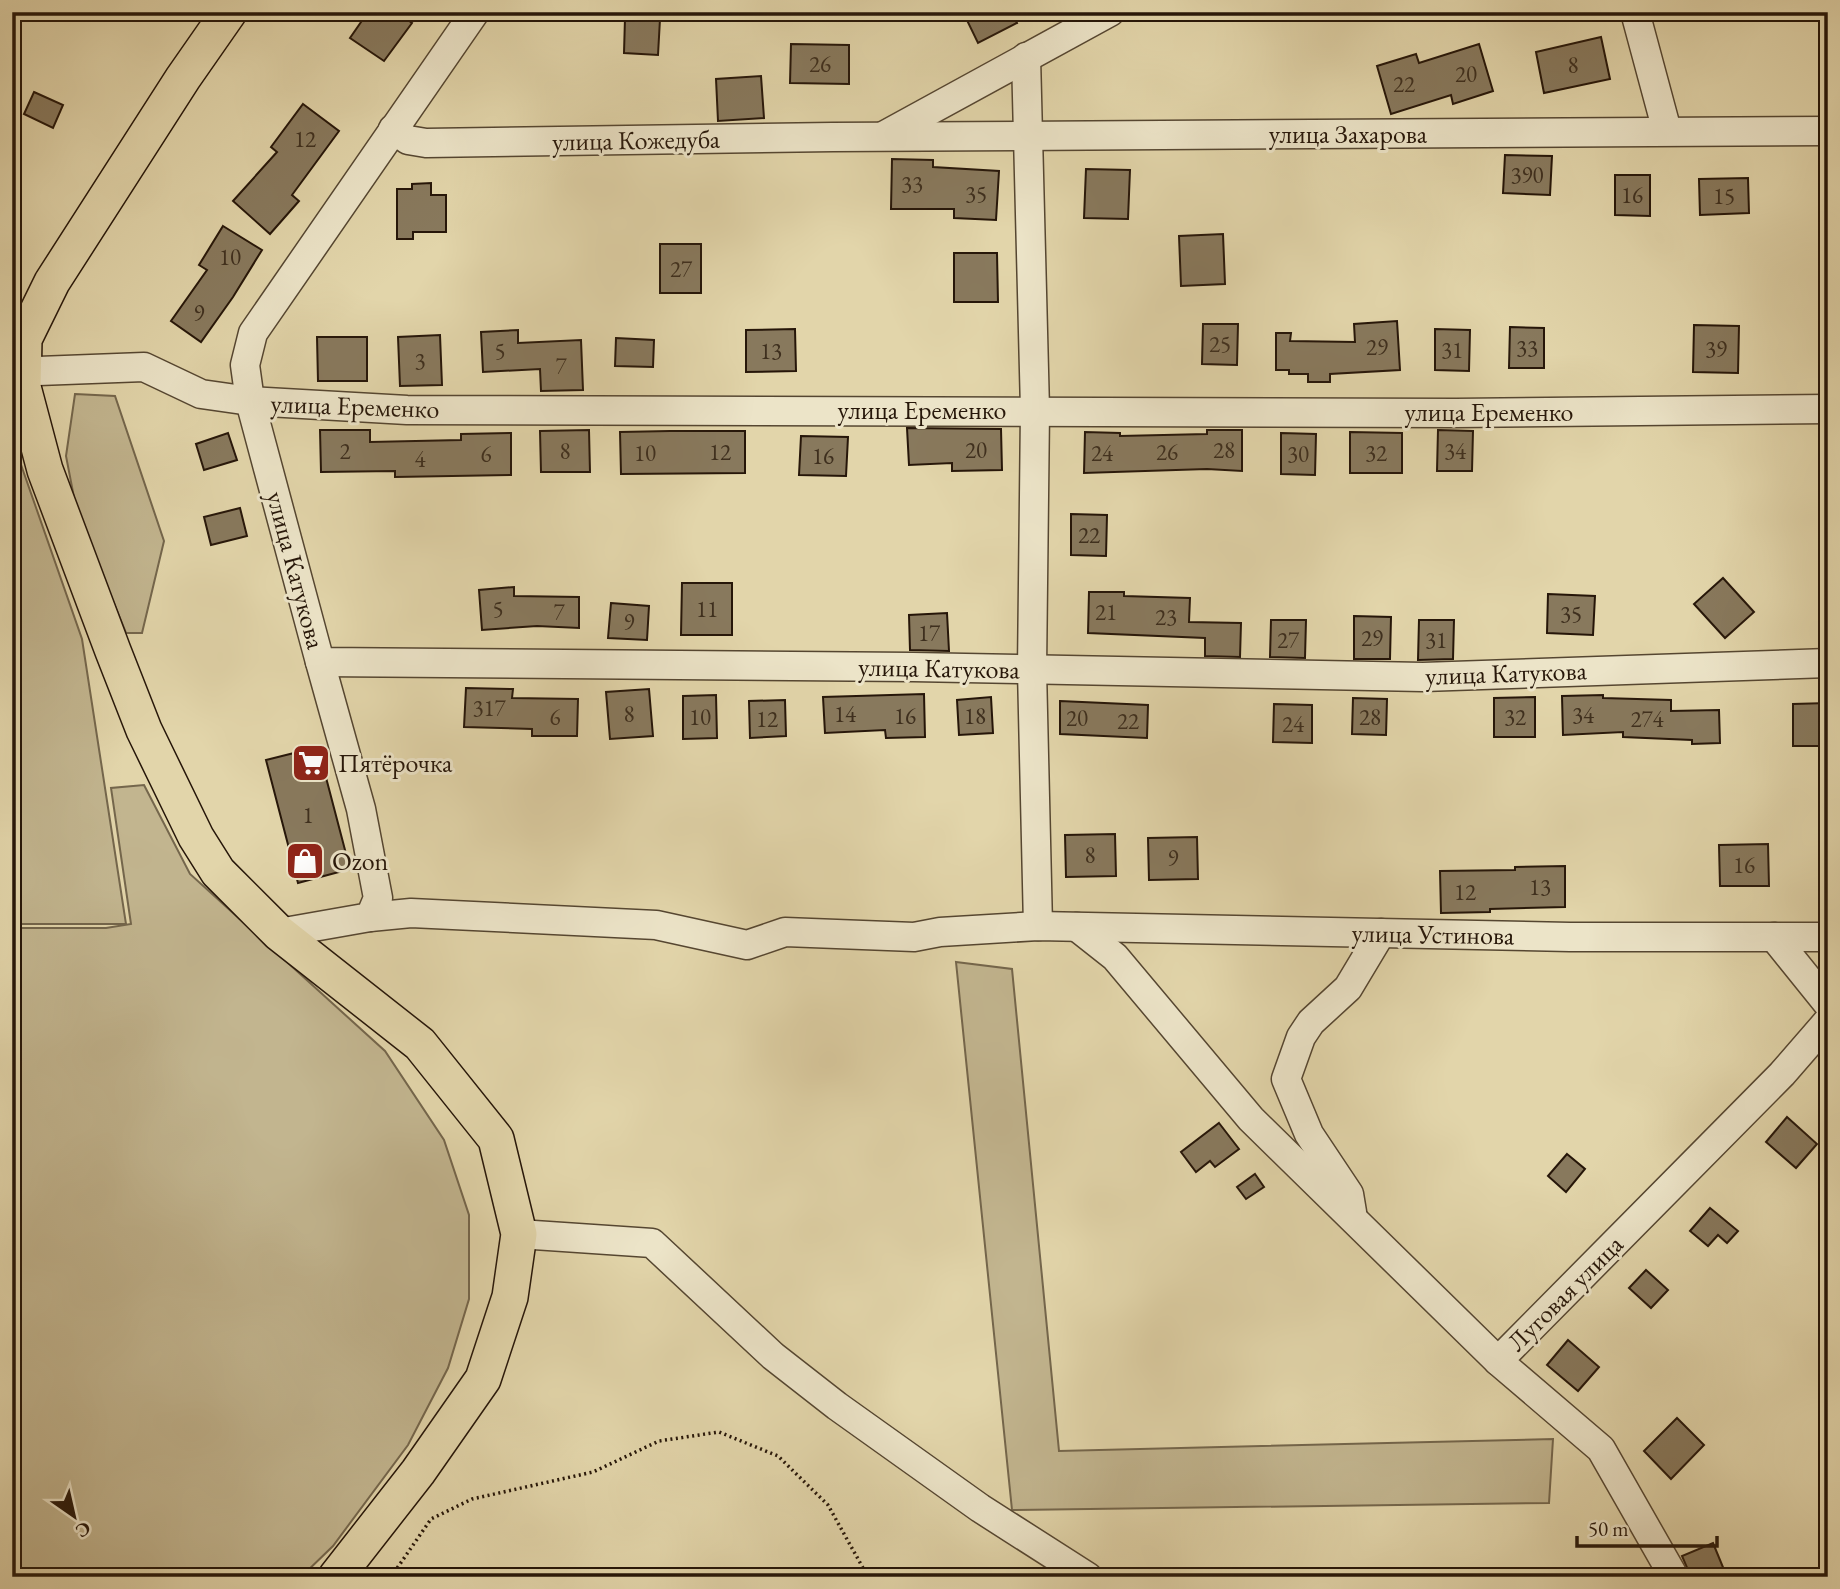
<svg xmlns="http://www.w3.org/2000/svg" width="1840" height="1589" font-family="'EB Garamond',serif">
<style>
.green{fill:#c2b58f;stroke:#74664c;stroke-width:2}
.building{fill:#88795d;stroke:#261609;stroke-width:2}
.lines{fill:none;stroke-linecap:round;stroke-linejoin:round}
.minor-casing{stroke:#554631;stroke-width:31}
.major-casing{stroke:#261609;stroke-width:38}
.path{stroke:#261609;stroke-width:3.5;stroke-dasharray:2 3.5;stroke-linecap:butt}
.minor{stroke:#ece4c8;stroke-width:28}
.major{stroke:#e2d5aa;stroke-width:35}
.labels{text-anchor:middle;stroke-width:6;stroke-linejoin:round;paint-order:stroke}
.number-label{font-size:23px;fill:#3e2f1e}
.street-label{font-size:26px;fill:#261609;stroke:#ece4c8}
.poi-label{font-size:26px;fill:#261609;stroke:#ece4c8;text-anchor:start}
</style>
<rect width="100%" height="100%" fill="#e2d5aa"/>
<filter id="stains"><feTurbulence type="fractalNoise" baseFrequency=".00286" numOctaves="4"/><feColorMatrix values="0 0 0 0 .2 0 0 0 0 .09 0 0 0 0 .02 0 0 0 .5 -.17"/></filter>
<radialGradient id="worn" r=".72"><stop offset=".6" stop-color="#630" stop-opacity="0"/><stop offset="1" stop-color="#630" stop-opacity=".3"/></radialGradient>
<!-- green -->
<g class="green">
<polygon points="75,394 115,396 164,541 142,633 126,633 77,513 66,456"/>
<polygon points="12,439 82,639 126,924 12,924"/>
<polygon points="144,785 190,874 385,1051 444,1140 469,1215 469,1299 448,1368 408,1445 333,1546 301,1577 12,1577 12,928 106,928 131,924 111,788"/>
<polygon points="956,962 1012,969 1059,1451 1553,1439 1549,1503 1012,1510"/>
</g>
<!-- building -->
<g class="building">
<polygon points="368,12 397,12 412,23 384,61 350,38"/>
<polygon points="963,12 1012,12 1017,23 978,43"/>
<polygon points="625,18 660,19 658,55 624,53"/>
<polygon points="1601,37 1610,79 1544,93 1536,52"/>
<polygon points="791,44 849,45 849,84 790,83"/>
<polygon points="1479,44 1493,91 1453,104 1451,95 1391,114 1377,66 1416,54 1419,63"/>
<polygon points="761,76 764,118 718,121 716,79"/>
<polygon points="34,92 63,105 53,128 24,114"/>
<polygon points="303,104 339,131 292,195 299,201 270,234 233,201 277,152 271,147"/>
<polygon points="1505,155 1552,156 1550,195 1503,193"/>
<polygon points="892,159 933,160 933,167 999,171 996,220 954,218 954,209 891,209"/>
<polygon points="1086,169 1130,170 1128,219 1084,218"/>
<polygon points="1615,175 1650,175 1650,216 1615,215"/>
<polygon points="1748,178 1749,213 1700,215 1699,179"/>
<polygon points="431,183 431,195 446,195 446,232 413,232 413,239 397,239 397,189 412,189 412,184"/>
<polygon points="223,226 262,250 233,297 201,342 171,321 207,270 199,265"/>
<polygon points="1223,234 1225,284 1181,286 1179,236"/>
<rect x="660" y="244" width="41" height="49"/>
<polygon points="954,253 997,253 998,302 954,302"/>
<polygon points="1397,321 1400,370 1330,374 1330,382 1308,382 1308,374 1289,374 1289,370 1276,370 1276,333 1291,333 1290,341 1355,342 1354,324"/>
<polygon points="1203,324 1238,324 1237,365 1202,364"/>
<polygon points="1694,325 1739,326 1738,373 1693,372"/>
<polygon points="1510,327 1544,328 1544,368 1509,368"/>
<polygon points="795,329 796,371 746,372 746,330"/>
<polygon points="1435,329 1470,330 1469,371 1435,370"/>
<polygon points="518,330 518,343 581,340 583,390 541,391 540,369 483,372 481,332"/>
<polygon points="440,335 442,385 400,386 398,337"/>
<polygon points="317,337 367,337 367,381 318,381"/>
<polygon points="616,338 654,340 653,367 615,366"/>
<polygon points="907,428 1001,429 1002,470 952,471 952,463 909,465"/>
<polygon points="320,430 370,430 370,442 461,440 461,434 511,433 511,475 395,477 395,471 321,472"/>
<polygon points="589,430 590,472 541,472 540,431"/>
<polygon points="1207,430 1242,430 1242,471 1207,469 1084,473 1085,432 1120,433 1120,436 1207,434"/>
<polygon points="1438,430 1473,431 1472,471 1437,471"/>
<polygon points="670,431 745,431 745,473 621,474 620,432"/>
<polygon points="1350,432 1402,433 1402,473 1350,473"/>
<polygon points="228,433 237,460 204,470 196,444"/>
<polygon points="1281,433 1316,434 1315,475 1281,474"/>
<polygon points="801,436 848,437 846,476 799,475"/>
<polygon points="240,508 247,536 211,545 204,517"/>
<polygon points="1071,514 1107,515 1106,556 1071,555"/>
<polygon points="1723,578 1754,612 1725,638 1694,604"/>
<polygon points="682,583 732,583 732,635 681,635"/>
<polygon points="514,587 514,596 579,597 579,628 537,626 482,630 479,590"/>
<polygon points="1089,592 1124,592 1124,596 1190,598 1189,622 1241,623 1240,657 1205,656 1205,638 1088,633"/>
<polygon points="1548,594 1595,596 1593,635 1547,633"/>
<polygon points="611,603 649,606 647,640 608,638"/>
<polygon points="947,613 949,651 910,650 909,615"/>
<polygon points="1354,616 1391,617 1390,659 1354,659"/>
<polygon points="1271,620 1306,620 1305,658 1270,657"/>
<polygon points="1419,620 1454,620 1453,659 1418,660"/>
<polygon points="466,688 513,689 512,698 578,699 577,736 532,736 532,729 464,727"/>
<polygon points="649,689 653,736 610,739 606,692"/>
<polygon points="924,694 925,737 886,738 885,730 825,733 823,697"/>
<polygon points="716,695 717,738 683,739 683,696"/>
<polygon points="1603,695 1603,698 1671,700 1671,711 1719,710 1720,743 1692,744 1692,740 1623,737 1623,732 1563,735 1562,696"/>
<polygon points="991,697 993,733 959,735 957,700"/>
<polygon points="1535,697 1535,737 1494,737 1494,698"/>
<polygon points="1353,698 1387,699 1386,735 1352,734"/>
<polygon points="785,700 786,736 750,738 749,701"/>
<polygon points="1060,701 1148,705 1147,738 1060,734"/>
<polygon points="1828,703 1828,746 1793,746 1793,704"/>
<polygon points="1274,704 1312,705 1312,743 1273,742"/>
<polygon points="318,747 350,869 298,883 266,760"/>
<polygon points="1115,834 1116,876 1066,877 1065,835"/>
<polygon points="1197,837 1198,879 1149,880 1148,838"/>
<polygon points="1768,844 1769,886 1720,886 1719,845"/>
<polygon points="1565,866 1565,907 1490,909 1490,912 1441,913 1440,871 1515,870 1515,867"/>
<polygon points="1787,1117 1817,1144 1796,1168 1766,1142"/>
<polygon points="1219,1123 1239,1149 1215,1167 1210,1161 1196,1172 1181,1152"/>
<polygon points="1567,1154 1585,1169 1566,1192 1548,1176"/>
<polygon points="1255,1174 1264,1187 1246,1199 1237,1187"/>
<polygon points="1710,1208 1738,1231 1727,1243 1718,1235 1708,1246 1690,1231"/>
<polygon points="1646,1270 1668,1290 1651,1308 1629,1288"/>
<polygon points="1568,1340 1599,1367 1578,1391 1547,1365"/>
<polygon points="1677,1418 1704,1445 1671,1479 1644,1451"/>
<polygon points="1713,1543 1727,1577 1691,1577 1682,1556"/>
</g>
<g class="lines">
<defs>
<g id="minor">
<polyline points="475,12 253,333 245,365 250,401 320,662 913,667 1423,677 1828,663"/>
<polyline points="1635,12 1667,131"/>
<polyline points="1026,57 1035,410 1032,670 1038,926"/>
<polyline points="393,129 408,140 426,143 833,137 1828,131"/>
<polyline points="885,135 1110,12"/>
<polyline points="12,372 144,367 201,394 250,401 407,410 1456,413 1828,409"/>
<polyline points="370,917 411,913 656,925 747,945 785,932 914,937 940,932 1038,926 1570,937 1828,937"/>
<polyline points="1077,927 1115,957 1251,1119 1498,1361"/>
<polyline points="279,933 370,917 378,898 361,809 320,662"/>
<polyline points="1774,937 1828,1004"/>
<polyline points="1352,1212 1349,1194 1309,1134 1286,1079 1301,1037 1311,1022 1348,988 1381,933"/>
<polyline points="519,1234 652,1243 773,1356 837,1406 980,1508 1088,1577"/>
<polyline points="1674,1577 1601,1449 1498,1361 1782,1074 1828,1021"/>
</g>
<polyline id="major" points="229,12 183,78 52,282 24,339 23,387 45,470 113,651 144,730 196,837 218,872 279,933 420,1044 496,1139 519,1234 510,1297 483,1379 418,1472 336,1577"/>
</defs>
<!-- minor casing -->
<use href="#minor" class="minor-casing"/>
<!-- major casing -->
<use href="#major" class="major-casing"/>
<!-- path -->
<polyline class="path" points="391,1577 431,1519 472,1499 593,1472 659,1441 719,1432 778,1456 828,1505 868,1577"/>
<!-- minor -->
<use href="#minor" class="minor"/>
<!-- major -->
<use href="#major" class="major"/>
</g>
<!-- icons -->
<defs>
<symbol id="supermarket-square" viewBox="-11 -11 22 22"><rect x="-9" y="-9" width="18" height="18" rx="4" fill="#8f2418" stroke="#ece4c8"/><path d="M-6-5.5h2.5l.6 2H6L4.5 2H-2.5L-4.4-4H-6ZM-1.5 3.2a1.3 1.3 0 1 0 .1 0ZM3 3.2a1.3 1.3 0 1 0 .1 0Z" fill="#fff"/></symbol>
<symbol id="shop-square" viewBox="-11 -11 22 22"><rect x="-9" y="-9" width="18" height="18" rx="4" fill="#8f2418" stroke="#ece4c8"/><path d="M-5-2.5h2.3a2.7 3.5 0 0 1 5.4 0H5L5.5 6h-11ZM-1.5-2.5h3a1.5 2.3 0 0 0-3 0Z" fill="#fff"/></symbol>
</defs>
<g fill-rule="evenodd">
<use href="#supermarket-square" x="289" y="741" width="44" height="44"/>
<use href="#shop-square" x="283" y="839" width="44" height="44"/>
</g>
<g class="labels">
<!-- number labels -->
<g class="number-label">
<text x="820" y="72">26</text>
<text x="1573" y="73">8</text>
<text x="1466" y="82">20</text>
<text x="1404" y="92">22</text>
<text x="305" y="147">12</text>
<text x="1527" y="183">390</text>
<text x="912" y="192">33</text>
<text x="976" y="202">35</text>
<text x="1632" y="203">16</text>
<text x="1724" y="204">15</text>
<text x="230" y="265">10</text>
<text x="681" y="277">27</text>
<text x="199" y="321">9</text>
<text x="1220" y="352">25</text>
<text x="1377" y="355">29</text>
<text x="1527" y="356">33</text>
<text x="1716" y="357">39</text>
<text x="1452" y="358">31</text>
<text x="500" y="359">5</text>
<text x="771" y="359">13</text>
<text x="420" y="369">3</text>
<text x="561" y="374">7</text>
<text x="976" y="458">20</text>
<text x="1224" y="458">28</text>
<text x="345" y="459">2</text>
<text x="565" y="459">8</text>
<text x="1455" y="459">34</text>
<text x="720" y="460">12</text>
<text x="1167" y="460">26</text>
<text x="645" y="461">10</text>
<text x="1102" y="461">24</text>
<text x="1376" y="461">32</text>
<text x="486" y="462">6</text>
<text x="1298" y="462">30</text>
<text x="823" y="464">16</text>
<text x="420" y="467">4</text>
<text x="1089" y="543">22</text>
<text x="498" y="617">5</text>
<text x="707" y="617">11</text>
<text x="559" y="620">7</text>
<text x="1106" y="620">21</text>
<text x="1571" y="622">35</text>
<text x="1166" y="625">23</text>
<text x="629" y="630">9</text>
<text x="929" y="641">17</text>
<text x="1372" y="646">29</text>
<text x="1288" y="648">27</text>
<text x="1436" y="648">31</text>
<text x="489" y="716">317</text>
<text x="629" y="722">8</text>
<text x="845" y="722">14</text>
<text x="1583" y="723">34</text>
<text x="905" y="724">16</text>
<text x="975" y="724">18</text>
<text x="555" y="725">6</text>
<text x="700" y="725">10</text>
<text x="1370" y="725">28</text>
<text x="1515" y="725">32</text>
<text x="1077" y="726">20</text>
<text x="767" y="727">12</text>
<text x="1647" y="727">274</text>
<text x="1128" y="729">22</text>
<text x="1293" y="732">24</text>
<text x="308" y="823">1</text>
<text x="1090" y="863">8</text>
<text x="1173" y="866">9</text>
<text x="1744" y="873">16</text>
<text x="1540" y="895">13</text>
<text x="1465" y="900">12</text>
</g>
<!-- street labels -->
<g class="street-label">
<text x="1348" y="143">улица Захарова</text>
<text transform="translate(636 140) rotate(-1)" y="9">улица Кожедуба</text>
<text transform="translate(355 406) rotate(2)" y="9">улица Еременко</text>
<text x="922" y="419">улица Еременко</text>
<text x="1489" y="421">улица Еременко</text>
<text transform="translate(296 570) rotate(75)" y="9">улица Катукова</text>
<text transform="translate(939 668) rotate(1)" y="9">улица Катукова</text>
<text transform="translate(1506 673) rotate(-2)" y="9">улица Катукова</text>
<text transform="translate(1433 934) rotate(1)" y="9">улица Устинова</text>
<text transform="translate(1565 1293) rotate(-45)" y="9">Луговая улица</text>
</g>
<!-- poi labels -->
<g class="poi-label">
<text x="338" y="772">Пятёрочка</text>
<text x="332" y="870">Ozon</text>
</g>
</g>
<!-- margin -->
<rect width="1840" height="1589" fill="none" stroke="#e2d5aa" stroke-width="42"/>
<rect x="14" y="14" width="1812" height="1561" fill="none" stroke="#261609" stroke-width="3.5"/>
<rect x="21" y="21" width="1798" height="1547" fill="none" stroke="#261609" stroke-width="2"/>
<!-- north arrow -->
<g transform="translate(74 1516) rotate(146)" stroke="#ece4c8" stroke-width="5" paint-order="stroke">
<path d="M0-5L12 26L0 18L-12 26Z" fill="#261609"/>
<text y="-10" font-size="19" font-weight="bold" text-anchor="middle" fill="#261609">С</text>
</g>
<!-- scale -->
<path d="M1577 1536v10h140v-10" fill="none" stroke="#261609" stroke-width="3.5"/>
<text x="1588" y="1536" font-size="21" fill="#261609" stroke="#ece4c8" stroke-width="5" paint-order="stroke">50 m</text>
<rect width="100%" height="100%" filter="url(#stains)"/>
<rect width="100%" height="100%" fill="url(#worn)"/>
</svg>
